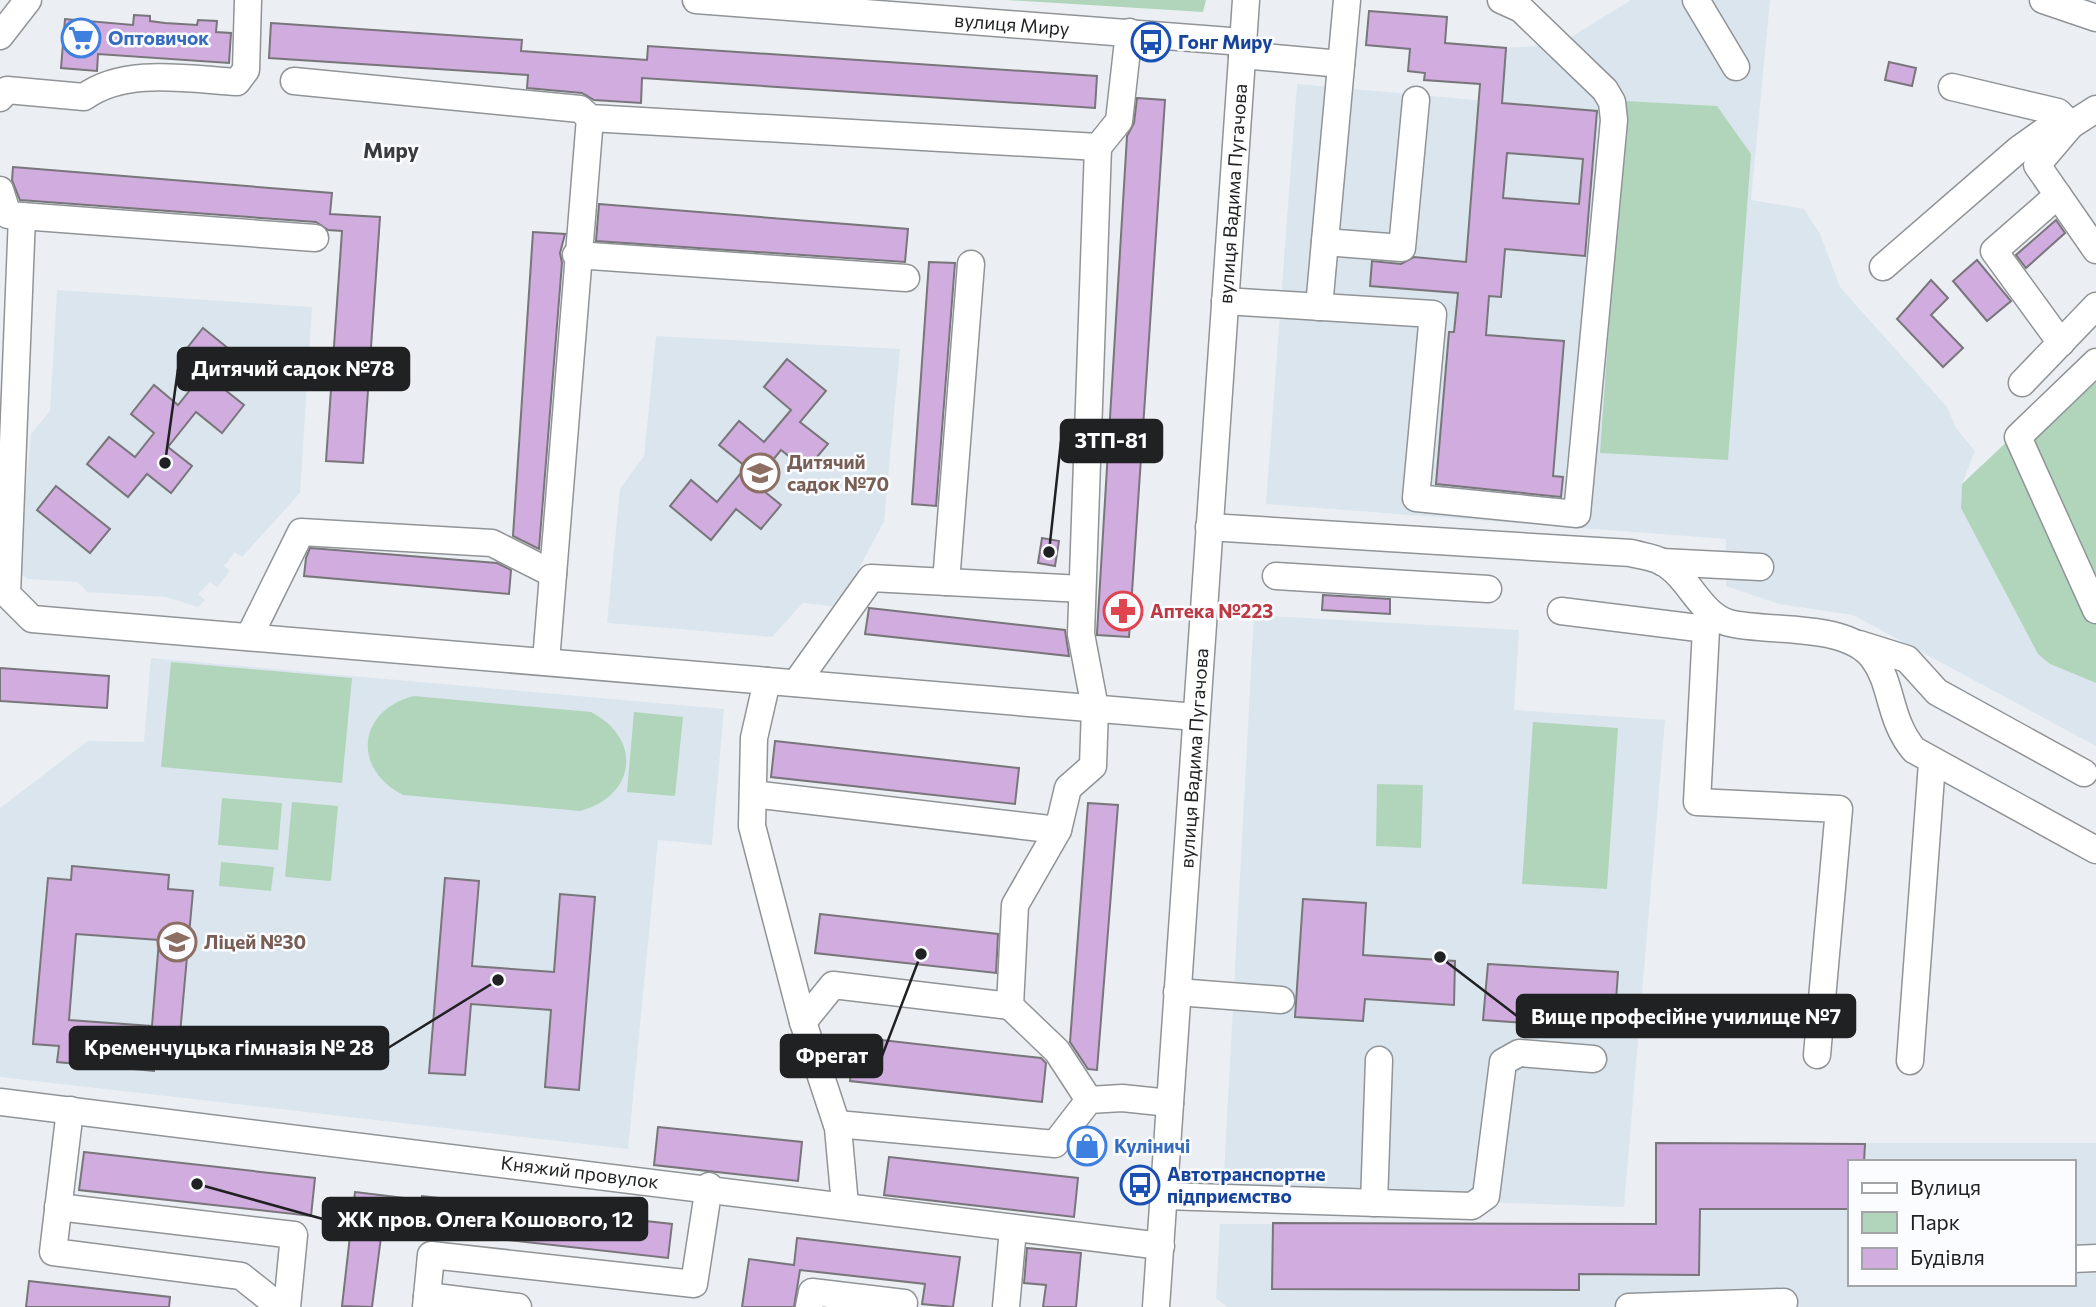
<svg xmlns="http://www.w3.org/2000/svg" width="2096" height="1307" font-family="Commissioner,sans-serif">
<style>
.built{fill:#dbe5ee;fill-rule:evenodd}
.green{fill:#b1d5bb}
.building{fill:#d1acde;stroke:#78767a;stroke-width:2;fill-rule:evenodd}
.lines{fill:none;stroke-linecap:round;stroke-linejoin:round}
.minor-casing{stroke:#909497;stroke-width:29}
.minor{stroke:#fff;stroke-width:26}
.labels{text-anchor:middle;stroke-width:5;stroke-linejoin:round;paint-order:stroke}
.street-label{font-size:19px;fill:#1f2122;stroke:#fafcff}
.shop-label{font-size:19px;font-weight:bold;fill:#366cbe;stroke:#fafcff;text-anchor:start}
.transit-label{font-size:19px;font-weight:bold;fill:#164399;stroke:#fafcff;text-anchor:start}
.education-label{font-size:19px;font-weight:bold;fill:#785e54;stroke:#fafcff;text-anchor:start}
.health-label{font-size:19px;font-weight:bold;fill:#be3a42;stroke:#fafcff;text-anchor:start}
.neighbourhood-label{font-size:21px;font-weight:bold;fill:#393c3f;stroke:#fafcff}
.leader{fill:none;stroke:#1f2122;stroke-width:2.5}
.callout-dot{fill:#1f2122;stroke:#fafcff;stroke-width:2.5}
.callout{fill:#1f2122;stroke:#1f2122;stroke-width:2.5}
.callout-label{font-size:21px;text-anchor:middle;font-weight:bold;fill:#fff}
</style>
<rect width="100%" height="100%" fill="#ebeff3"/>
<!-- built -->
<g class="built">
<polygon points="1631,0 1770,0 1751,200 1804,209 1820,234 1840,287 1947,407 1956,428 1975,451 1962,484 1961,508 2050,664 2096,683 2096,746 1853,615 1779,604 1726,586 1726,539 1266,504 1297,84 1487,101 1489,85 1503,85 1506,48 1558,45"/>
<polygon points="57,290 312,307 300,493 242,557 235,552 224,566 230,571 217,587 210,582 198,594 205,600 198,607 166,597 87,592 78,582 28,579 18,572 31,434 50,411"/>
<polygon points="656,336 900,349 884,521 839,607 803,603 772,637 607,623 620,489 644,456"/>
<polygon points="1254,615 1519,630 1514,710 1665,720 1624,1207 1223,1193"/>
<polygon points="151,658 724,709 712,845 658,840 628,1149 0,1077 0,808 88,741 144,742"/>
<path d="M1656,1143H2096V1307H1227L1216,1298L1220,1224H1655ZM1849,1162H2073V1284H1849Z"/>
</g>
<!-- green -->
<g class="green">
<polygon points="1007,0 1206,0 1203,12"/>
<polygon points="1625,101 1717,106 1751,154 1728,460 1600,453"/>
<polygon points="2096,358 2096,683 2050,664 2038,654 1961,508 1962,484"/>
<polygon points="171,662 352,678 342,783 161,767"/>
<path d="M414,696L591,712C643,739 636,796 580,811L403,795C351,768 358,710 414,696Z"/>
<polygon points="634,712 683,717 675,796 627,792"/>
<polygon points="1533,722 1618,728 1607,889 1522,884"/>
<polygon points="1377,784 1423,785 1421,848 1376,846"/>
<polygon points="222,798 282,803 278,850 218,845"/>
<polygon points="292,802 338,806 331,881 285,877"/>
<polygon points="221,862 274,867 271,891 219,886"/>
</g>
<!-- building -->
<g class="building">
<path d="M1369,11L1447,17L1445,43L1506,48L1502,103L1597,111L1585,256L1505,249L1501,297L1489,296L1486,335L1564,341L1553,476L1563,477L1561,497L1436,484L1449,332H1454L1458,293L1370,286L1372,261L1401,264L1414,257L1466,262L1480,84L1424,80L1425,73L1408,71L1410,49L1366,45ZM1507,153L1583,159L1579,204L1503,198Z"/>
<polygon points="134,15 150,16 150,21 165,23 197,25 198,20 217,21 216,32 231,33 229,63 98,54 97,71 61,68 65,19 133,25"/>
<polygon points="271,23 522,40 521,51 647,60 648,46 1097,76 1095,108 642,78 641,103 594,100 582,93 527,88 528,75 269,58"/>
<polygon points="1889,62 1916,68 1912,86 1885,80"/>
<polygon points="1137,98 1165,100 1129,637 1097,635 1097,633 1127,136 1134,123"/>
<polygon points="13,167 332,193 330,214 380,217 363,463 326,461 342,231 328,230 316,222 20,200 12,180"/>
<polygon points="599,204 908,229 905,262 596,241"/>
<polygon points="2056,220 2065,233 2026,268 2016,255"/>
<polygon points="533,232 565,234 560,253 562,263 539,549 513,536"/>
<polygon points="1977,260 2011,301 1987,321 1953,281"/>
<polygon points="929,262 955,263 936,506 912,504"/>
<polygon points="1931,280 1948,298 1931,315 1963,348 1943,367 1897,319"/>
<polygon points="203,328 240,358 219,385 244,405 222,433 196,412 168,447 192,466 171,493 147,474 128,497 87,464 109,437 135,457 154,433 131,414 154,385 178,405 202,375 180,357"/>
<polygon points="787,359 826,391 800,422 828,444 806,470 781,450 754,483 781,505 761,529 736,509 711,540 670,506 691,480 717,502 746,467 719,445 739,421 764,442 791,410 764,387"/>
<polygon points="56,486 110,529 90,553 37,510"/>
<polygon points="1042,538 1059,541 1055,566 1038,563"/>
<polygon points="310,548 497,563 511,570 509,594 304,576 306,558"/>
<polygon points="1323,595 1390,599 1390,614 1322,610"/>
<polygon points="869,608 1065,630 1069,656 865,634"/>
<polygon points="0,668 109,676 107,708 0,701"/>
<polygon points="775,741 1019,768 1015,804 771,777"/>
<polygon points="1088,803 1118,805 1097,1070 1088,1069 1070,1042"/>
<path d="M72,866L169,875L168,889L193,891L178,1056L155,1054L154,1071L57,1062L59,1046L33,1044L48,878L71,880ZM76,934L159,940L152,1026L69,1020Z"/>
<polygon points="445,878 479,881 472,966 554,972 560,894 595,897 579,1090 545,1087 551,1010 471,1004 465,1075 429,1073"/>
<polygon points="1303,899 1366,903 1363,955 1455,961 1454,1005 1365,999 1363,1021 1295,1017"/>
<polygon points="820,914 998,934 996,973 815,953"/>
<polygon points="1488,964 1618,972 1614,1029 1483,1020"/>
<polygon points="855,1037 1041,1058 1046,1063 1042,1102 850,1081"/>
<polygon points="658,1127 802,1142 798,1181 654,1165"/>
<polygon points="1656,1143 1865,1144 1864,1162 1849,1162 1849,1209 1700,1209 1699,1275 1579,1274 1579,1290 1272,1289 1273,1223 1656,1224"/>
<polygon points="84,1152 315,1178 311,1216 79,1190"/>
<polygon points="889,1157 1078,1178 1074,1217 884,1195"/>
<polygon points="355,1192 421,1200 422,1196 672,1224 668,1258 409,1229 408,1232 382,1229 372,1307 342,1306"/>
<polygon points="797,1238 960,1257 953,1307 922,1304 925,1284 800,1270 794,1307 742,1307 749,1259 794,1265"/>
<polygon points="1027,1248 1081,1253 1076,1307 1043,1307 1046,1285 1024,1283"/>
<polygon points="29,1281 170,1297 169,1307 26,1307"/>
</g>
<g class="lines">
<defs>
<g id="minor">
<path id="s1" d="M696,0L1243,42"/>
<polyline points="1696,0 1736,67"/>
<polyline points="2043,0 2096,18"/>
<polyline points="0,36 28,0"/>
<polyline points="1242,55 1341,64"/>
<polyline points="294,81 580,109 590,118 1098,147 1119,121 1129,32"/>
<polyline points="1952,87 2058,112 2071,125 2037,165 2096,250"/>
<path d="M0,98L7,90L84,97C125,67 187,79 237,82L246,70L248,0"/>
<polyline points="0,190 8,215 315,238"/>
<polyline points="2058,195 1994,251 2061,343"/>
<polyline points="22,216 7,594 32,619 1196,717"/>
<polyline points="1325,242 1402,248 1416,100"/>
<polyline points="576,255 906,278"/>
<polyline points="1883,267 2019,149 2043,132 2071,125 2096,109"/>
<polyline points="1225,301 1433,314 1416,498 1577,514 1614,120 1612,102 1605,90 1521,9 1501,0"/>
<polyline points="1319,307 1347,0"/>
<polyline points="2096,362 2018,437 2096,610"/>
<polyline points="2022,383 2096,306"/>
<path d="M1209,527L1631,553C1641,556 1654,557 1662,562C1689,576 1700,615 1729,623C1769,633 1846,622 1873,658C1893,684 1888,719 1914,750L2096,850"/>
<polyline points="1662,562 1760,567"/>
<polyline points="1276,576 1488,589"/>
<polyline points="946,582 971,264"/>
<polyline points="1707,610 1697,802 1839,809 1817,1055"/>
<polyline points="1561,611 1706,629"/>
<polyline points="249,637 301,532 492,543 553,574"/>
<polyline points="1859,644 1907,659 1937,692 2084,773"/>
<polyline points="546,661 590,118"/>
<polyline points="767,681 754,738 752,826 803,1022"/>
<polyline points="796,683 871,578 1082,589"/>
<polyline points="753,794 1058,830 1068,788 1093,766 1095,708 1081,634 1098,147"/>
<polyline points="1058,830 1015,905 1010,1006 1057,1051 1089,1100"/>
<polyline points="1177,992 1281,1000"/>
<polyline points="1910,1061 1932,763"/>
<path id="s2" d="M0,1102C387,1147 774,1196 1161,1246"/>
<polyline points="70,1110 53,1252 241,1276 280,1307"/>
<polyline points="837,1124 1055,1144 1089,1100 1122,1098 1170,1103"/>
<polyline points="1164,1196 1472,1206 1486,1196 1503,1062 1519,1053 1593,1059"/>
<polyline points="1374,1203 1379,1060"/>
<polyline points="845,1205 838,1128 803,1022 833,985 1010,1006"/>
<polyline points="58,1207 294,1235 287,1307"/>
<polyline points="2073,1259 2096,1258"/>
<polyline points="427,1296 518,1307"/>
<polyline points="426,1307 431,1255 694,1284 709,1186"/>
<polyline points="809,1307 812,1292 904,1303"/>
<polyline points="1006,1307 1013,1229"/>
<path id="s3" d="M1156,1307L1246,0"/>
<polyline points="1629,1307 1784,1302"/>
</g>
</defs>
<!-- minor casing -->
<use href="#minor" class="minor-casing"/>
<!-- minor -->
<use href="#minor" class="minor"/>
</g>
<!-- icons -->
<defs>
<symbol id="supermarket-ring" viewBox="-11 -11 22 22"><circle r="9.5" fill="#fafcff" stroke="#3f7fe0" stroke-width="1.5"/><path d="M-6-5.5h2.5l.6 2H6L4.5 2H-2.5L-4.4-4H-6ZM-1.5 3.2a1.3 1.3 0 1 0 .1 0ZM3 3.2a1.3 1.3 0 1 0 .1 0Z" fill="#3f7fe0"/></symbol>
<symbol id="bus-ring" viewBox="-11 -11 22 22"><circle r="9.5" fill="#fafcff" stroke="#1a4fb4" stroke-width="1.5"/><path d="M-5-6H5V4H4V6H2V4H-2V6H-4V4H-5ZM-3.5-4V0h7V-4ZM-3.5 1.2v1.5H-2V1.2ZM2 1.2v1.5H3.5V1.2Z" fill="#1a4fb4"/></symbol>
<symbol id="school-ring" viewBox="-11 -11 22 22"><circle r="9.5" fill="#fafcff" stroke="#8d6e63" stroke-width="1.5"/><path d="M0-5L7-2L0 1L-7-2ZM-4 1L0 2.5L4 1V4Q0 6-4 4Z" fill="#8d6e63"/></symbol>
<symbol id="pharmacy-ring" viewBox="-11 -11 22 22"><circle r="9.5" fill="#fafcff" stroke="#e0444e" stroke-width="1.5"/><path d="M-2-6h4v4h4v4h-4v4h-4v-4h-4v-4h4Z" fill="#e0444e"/></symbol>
<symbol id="shop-ring" viewBox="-11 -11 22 22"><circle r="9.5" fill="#fafcff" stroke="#3f7fe0" stroke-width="1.5"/><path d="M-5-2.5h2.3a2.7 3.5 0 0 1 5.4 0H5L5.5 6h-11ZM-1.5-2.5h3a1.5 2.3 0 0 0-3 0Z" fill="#3f7fe0"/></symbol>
</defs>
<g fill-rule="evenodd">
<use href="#supermarket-ring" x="59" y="16" width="44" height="44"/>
<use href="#bus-ring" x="1129" y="20" width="44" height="44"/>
<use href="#school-ring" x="738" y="451" width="44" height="44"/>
<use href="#pharmacy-ring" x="1101" y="589" width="44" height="44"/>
<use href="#school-ring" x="155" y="920" width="44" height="44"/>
<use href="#shop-ring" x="1065" y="1124" width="44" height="44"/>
<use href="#bus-ring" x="1118" y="1163" width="44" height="44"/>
</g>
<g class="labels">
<!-- street labels -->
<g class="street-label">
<text dy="7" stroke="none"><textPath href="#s1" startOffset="317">вулиця Миру</textPath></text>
<text dy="7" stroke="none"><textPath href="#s3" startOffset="1116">вулиця Вадима Пугачова</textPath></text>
<text dy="7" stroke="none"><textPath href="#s3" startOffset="550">вулиця Вадима Пугачова</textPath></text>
<text dy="7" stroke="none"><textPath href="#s2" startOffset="584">Княжий провулок</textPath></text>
</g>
<!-- shop labels -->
<g class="shop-label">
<text x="108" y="45">Оптовичок</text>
<text x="1114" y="1153">Куліничі</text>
</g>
<!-- transit labels -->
<g class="transit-label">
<text x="1178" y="49">Гонг Миру</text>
<text x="1167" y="1181">Автотранспортне<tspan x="1167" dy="22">підприємство</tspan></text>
</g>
<!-- education labels -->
<g class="education-label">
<text x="787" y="469">Дитячий<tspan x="787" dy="22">садок №70</tspan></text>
<text x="204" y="949">Ліцей №30</text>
</g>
<!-- health labels -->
<g class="health-label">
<text x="1150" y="618">Аптека №223</text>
</g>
<!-- neighbourhood labels -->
<g class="neighbourhood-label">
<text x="391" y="158">Миру</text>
</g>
</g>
<!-- callouts -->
<path class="leader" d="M165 463L178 369M1049 552L1061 441M1440 957L1517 1016M498 980L388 1048M921 954L882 1056M197 1184L323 1219"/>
<g class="callout-dot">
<circle cx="165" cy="463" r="7"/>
<circle cx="1049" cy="552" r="7"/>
<circle cx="1440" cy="957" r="7"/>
<circle cx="498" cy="980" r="7"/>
<circle cx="921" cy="954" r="7"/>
<circle cx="197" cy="1184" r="7"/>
</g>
<g class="callout">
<rect x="178" y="348" width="231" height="42" rx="7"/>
<rect x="1061" y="420" width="101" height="42" rx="7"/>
<rect x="1517" y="995" width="338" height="42" rx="7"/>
<rect x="70" y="1027" width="318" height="42" rx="7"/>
<rect x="781" y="1035" width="101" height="42" rx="7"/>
<rect x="323" y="1198" width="324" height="42" rx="7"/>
</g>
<g class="callout-label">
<text x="293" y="376">Дитячий садок №78</text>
<text x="1111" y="448">ЗТП-81</text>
<text x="1686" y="1024">Вище професійне училище №7</text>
<text x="229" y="1055">Кременчуцька гімназія № 28</text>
<text x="832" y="1063">Фрегат</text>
<text x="485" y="1227">ЖК пров. Олега Кошового, 12</text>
</g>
<!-- legend -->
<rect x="1848" y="1160" width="228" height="126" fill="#fafcff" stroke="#a2a4a7" stroke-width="2"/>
<rect x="1862" y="1183" width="35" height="10" fill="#ffffff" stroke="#a2a4a7" stroke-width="2"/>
<text x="1910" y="1195" font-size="21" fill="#1f2122">Вулиця</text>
<rect x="1862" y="1212" width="35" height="21" fill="#b1d5bb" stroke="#a2a4a7" stroke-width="2"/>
<text x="1910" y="1230" font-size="21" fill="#1f2122">Парк</text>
<rect x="1862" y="1248" width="35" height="21" fill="#d1acde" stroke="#a2a4a7" stroke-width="2"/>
<text x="1910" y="1265" font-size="21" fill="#1f2122">Будівля</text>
</svg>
